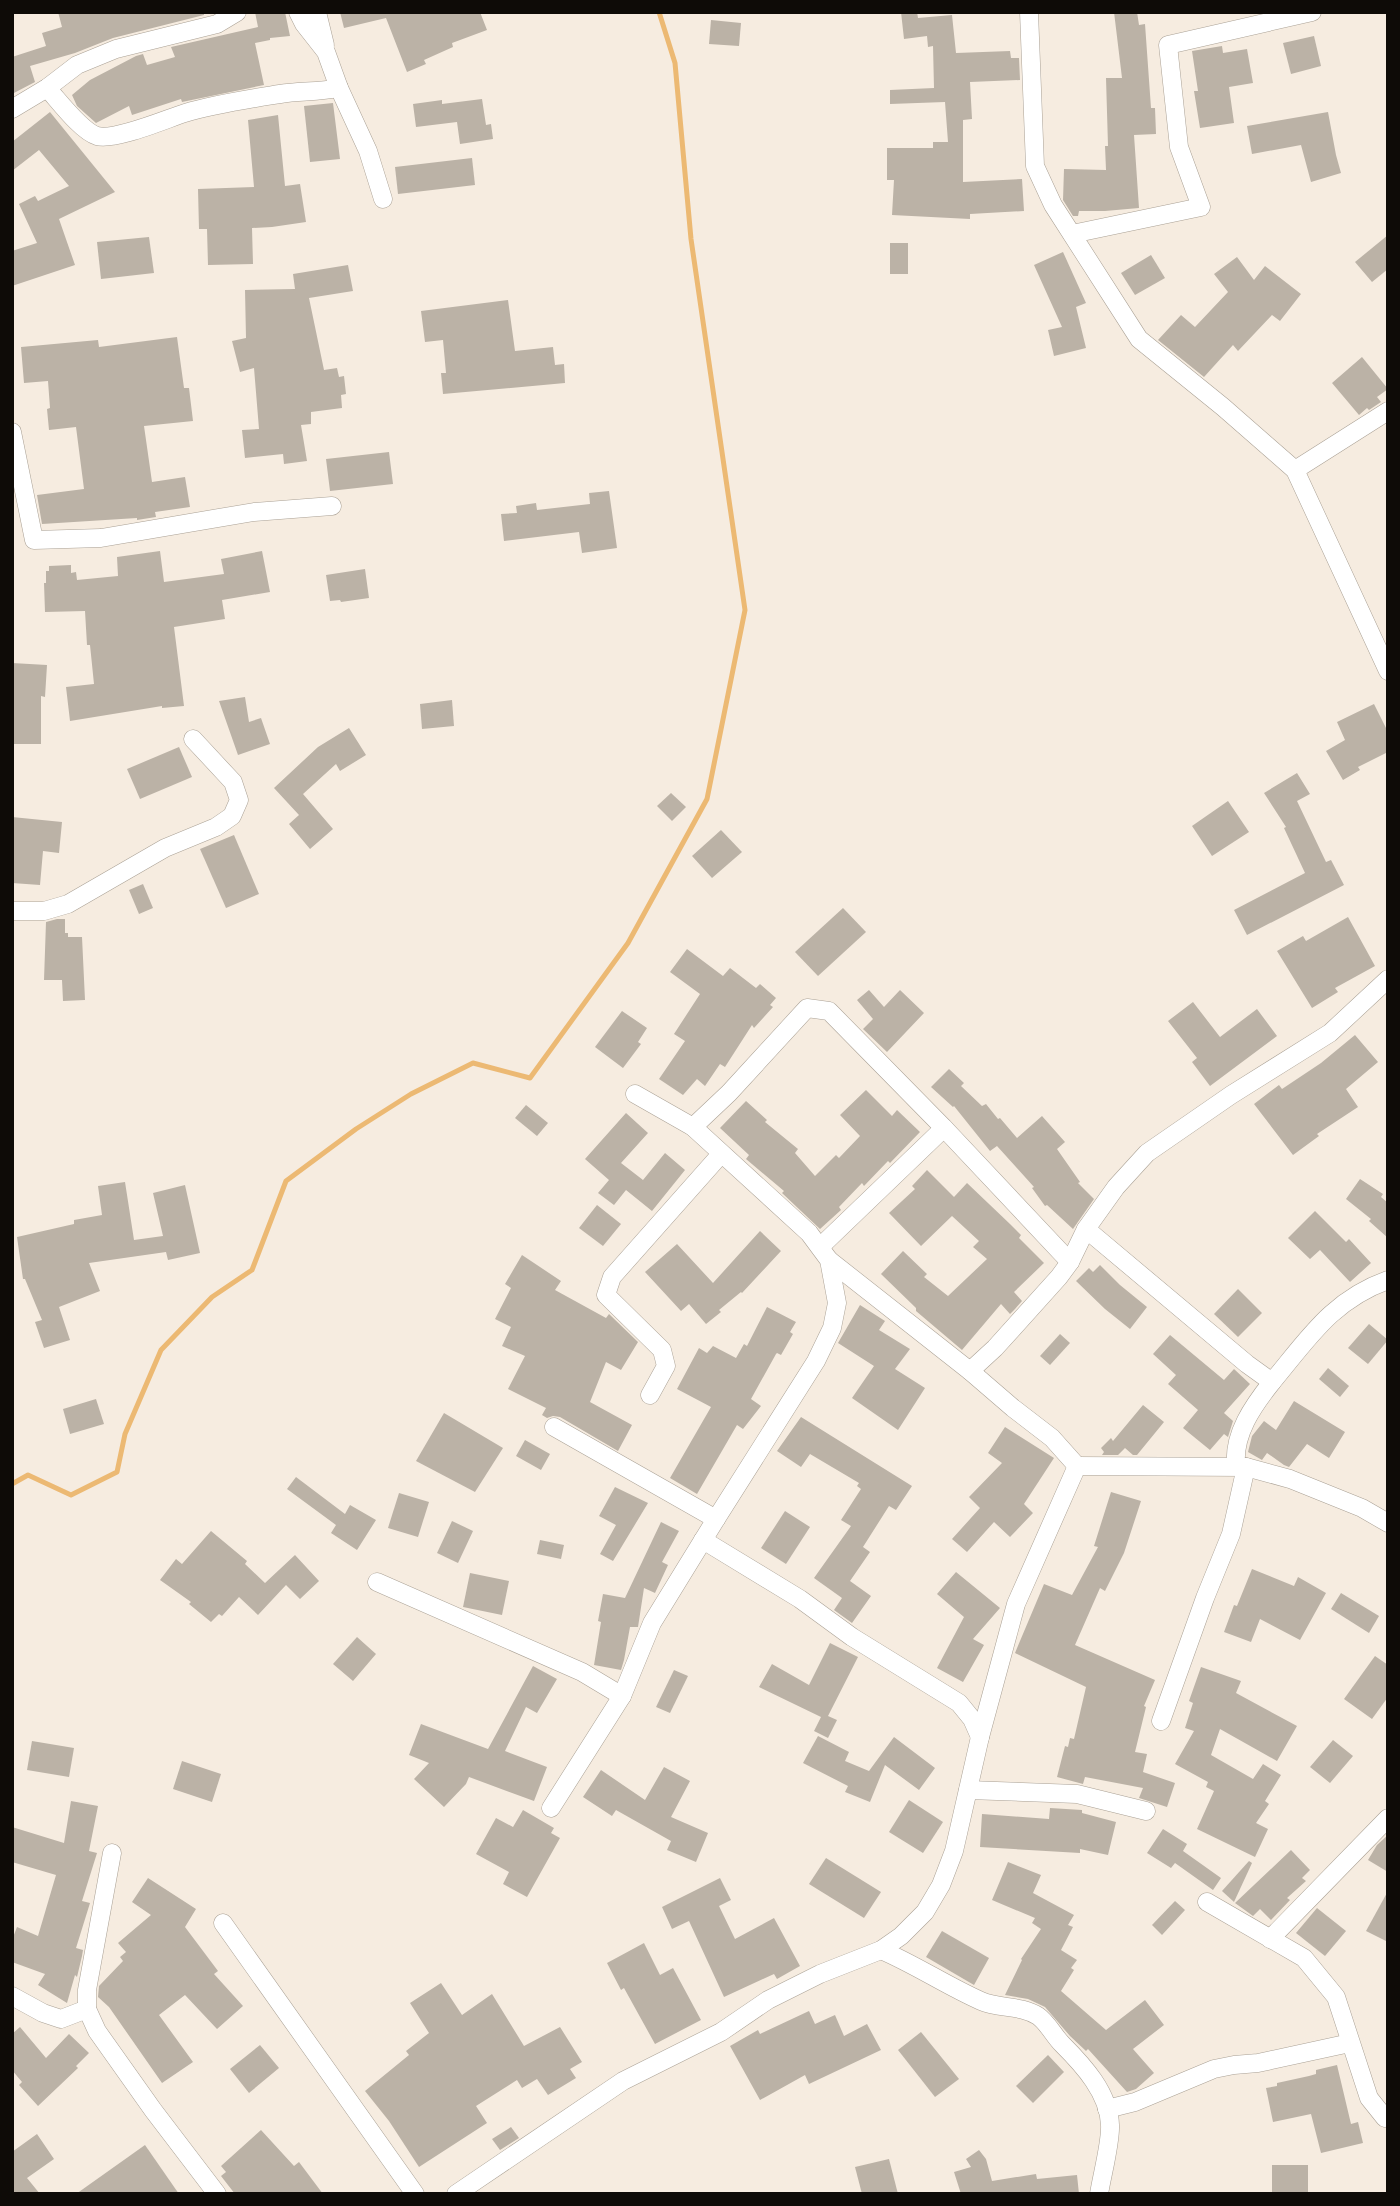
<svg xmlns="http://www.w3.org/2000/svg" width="1400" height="2206" font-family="Montserrat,sans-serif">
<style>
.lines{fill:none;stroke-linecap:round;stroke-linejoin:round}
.stream{stroke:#ecb973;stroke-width:5}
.building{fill:#bbb2a6}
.street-casing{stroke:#aaa195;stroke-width:19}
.street{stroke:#fff;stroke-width:18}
</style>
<rect width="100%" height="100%" fill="#f6ece0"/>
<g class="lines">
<!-- stream -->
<polyline class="stream" points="12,1484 28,1475 71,1495 117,1472 125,1434 161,1350 212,1297 252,1270 286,1181 356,1129 411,1094 473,1063 530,1078 628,943 707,799 745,610 691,239 675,63 659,12"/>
</g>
<!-- building -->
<g class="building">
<polygon points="58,12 204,12 204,15 113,38 75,53 30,66 35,82 12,94 12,57 46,46 42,33 62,27"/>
<polygon points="255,12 285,12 290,36 270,38 270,40 255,43 264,85 182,102 181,99 132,115 129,106 96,123 77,106 72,95 90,80 136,56 143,54 147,65 175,57 171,47 258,27"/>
<polygon points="340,12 480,12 487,30 452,43 453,47 424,60 426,64 407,72 386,18 344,28"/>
<polygon points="901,12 917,12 918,18 952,15 956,53 1010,51 1011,58 1019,58 1020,80 970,82 972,119 963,120 963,182 1022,179 1024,211 970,214 970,219 892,215 894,180 887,180 887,148 933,148 933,142 948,142 945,102 890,104 890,90 934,88 933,46 928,47 927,36 904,39"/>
<polygon points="1114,12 1137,12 1139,25 1145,24 1151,108 1155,108 1156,134 1134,135 1139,208 1105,211 1079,211 1078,216 1073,216 1063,200 1064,169 1106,170 1105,146 1108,146 1106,78 1122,78"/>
<polygon points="711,20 741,23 739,46 709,44"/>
<polygon points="1314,36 1321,66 1291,74 1283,43"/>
<polygon points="1222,46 1223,53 1247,49 1253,83 1229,87 1234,123 1200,128 1194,91 1198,91 1192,51"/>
<polygon points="482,99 486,125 491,124 493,139 460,144 457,122 416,127 413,104 442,100 442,104"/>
<polygon points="333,103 340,159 310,162 304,106"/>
<polygon points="50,112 115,192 59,219 75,265 12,286 12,251 37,243 19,204 35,196 38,201 69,186 39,150 12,171 12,142"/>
<polygon points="1328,112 1336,155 1341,173 1311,182 1301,145 1252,154 1247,126"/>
<polygon points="278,115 285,186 300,184 306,222 272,227 252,228 253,264 208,265 207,229 199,229 198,189 254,187 248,120"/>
<polygon points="472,158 475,185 398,194 395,167"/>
<polygon points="1388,235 1388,269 1372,282 1355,262"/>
<polygon points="149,237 154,273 101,279 97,242"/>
<rect x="890" y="243" width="18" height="31"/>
<polygon points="1063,252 1086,303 1076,307 1086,348 1054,356 1048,330 1062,327 1034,265"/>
<polygon points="1151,255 1165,278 1135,295 1121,273"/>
<polygon points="1237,257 1254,280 1265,266 1301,294 1280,321 1272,315 1238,351 1233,345 1204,377 1158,340 1181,315 1195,327 1228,292 1214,274"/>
<polygon points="348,265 353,291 309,298 324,370 337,368 339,377 344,376 346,394 341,395 342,408 311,412 311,424 301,425 307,461 284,464 283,454 245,458 242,430 259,429 254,368 240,372 232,341 246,338 245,290 295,289 293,274"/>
<polygon points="508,300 515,351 553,347 555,365 564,364 565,383 443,394 441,373 446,373 443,340 425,342 421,311"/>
<polygon points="177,337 184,388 189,388 193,421 144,426 152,482 185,477 190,507 155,512 156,517 137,520 137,518 42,524 37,495 84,489 76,427 49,430 47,409 50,408 48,381 24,383 21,347 98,340 99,347"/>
<polygon points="1362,357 1388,389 1377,397 1381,402 1369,410 1367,408 1359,415 1332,383"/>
<polygon points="389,452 393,484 330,491 326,459"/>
<polygon points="609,491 617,548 582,553 579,532 504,541 501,514 517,513 516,506 536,503 537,510 590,504 589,493"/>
<polygon points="160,551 164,582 224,574 221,559 262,551 270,592 222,600 225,619 174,627 184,706 162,708 162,706 70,721 66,687 94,684 90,645 87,645 85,611 45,612 44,583 46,583 46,571 49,571 49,566 71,565 71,573 76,572 77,580 118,576 117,557"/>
<polygon points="365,569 369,598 341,602 340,600 330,601 326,575"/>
<polygon points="12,663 47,665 45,697 41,696 41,744 12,744"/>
<polygon points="245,697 249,722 261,718 270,744 238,755 219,701"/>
<polygon points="452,700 454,726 422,729 420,704"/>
<polygon points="1374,704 1388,732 1388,752 1358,767 1360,770 1343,780 1326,751 1345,740 1337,722"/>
<polygon points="349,728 366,755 340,771 336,764 303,794 333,829 310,849 289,824 299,815 274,788 318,747"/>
<polygon points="179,747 192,777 140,799 127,769"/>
<polygon points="1297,773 1310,794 1297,801 1326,862 1331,860 1344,885 1247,935 1234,910 1305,873 1284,828 1286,827 1264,793"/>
<polygon points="671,793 686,807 672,821 657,806"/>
<polygon points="1228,801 1249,832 1212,856 1192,826"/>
<polygon points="12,817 62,822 59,853 43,851 40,885 12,883"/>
<polygon points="721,830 742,852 712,878 692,856"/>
<polygon points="234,835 259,894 226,908 200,849"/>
<polygon points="143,884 153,908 139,914 129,890"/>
<polygon points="843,908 866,932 818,976 795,952"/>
<polygon points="1348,917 1375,966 1335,988 1338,992 1312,1008 1277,951 1303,936 1306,941"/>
<polygon points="57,919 65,919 65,933 68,933 68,937 82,937 85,1000 63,1001 62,980 44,980 46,922"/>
<polygon points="687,949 723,976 730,968 756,988 760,984 776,998 770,1005 773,1007 754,1028 752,1025 725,1067 720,1064 705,1086 697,1079 683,1095 659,1079 685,1041 674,1034 700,994 670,972"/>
<polygon points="869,990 884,1007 900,990 924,1013 887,1052 863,1029 873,1019 857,1000"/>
<polygon points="1193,1002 1220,1037 1257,1009 1277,1036 1210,1086 1192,1062 1197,1058 1168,1021"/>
<polygon points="622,1011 647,1028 638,1042 641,1044 623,1068 595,1047"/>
<polygon points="1355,1035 1378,1062 1346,1089 1358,1107 1317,1134 1319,1136 1293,1155 1254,1104 1279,1085 1282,1089 1321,1063"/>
<polygon points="949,1069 964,1083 961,1086 982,1106 986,1104 998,1119 1000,1118 1017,1138 1042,1116 1065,1142 1057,1149 1080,1182 1078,1183 1094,1199 1073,1229 1047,1205 1045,1206 1032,1188 1034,1187 997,1146 990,1151 954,1106 953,1107 931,1087"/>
<polygon points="866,1090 892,1116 897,1110 920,1132 890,1163 888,1161 864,1186 862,1183 839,1207 841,1210 820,1229 782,1193 784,1191 746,1159 749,1155 720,1128 746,1101 767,1120 765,1122 798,1149 795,1153 815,1176 836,1155 839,1158 860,1136 840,1115"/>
<polygon points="526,1105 548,1123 537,1136 515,1118"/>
<polygon points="626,1113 648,1133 621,1163 643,1180 665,1153 685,1170 652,1211 626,1190 614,1205 598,1193 609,1180 585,1159"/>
<polygon points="927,1170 954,1197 967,1183 1010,1224 1021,1235 1019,1238 1044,1263 1014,1292 1022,1301 1015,1309 1010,1314 1001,1304 962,1350 916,1311 916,1308 881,1274 903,1251 927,1274 924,1277 948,1296 987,1259 973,1247 979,1241 952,1216 921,1246 889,1213 915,1189 912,1186"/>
<polygon points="1360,1179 1383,1194 1381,1197 1388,1203 1388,1238 1369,1221 1371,1219 1346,1199"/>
<polygon points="125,1182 134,1240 163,1236 153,1193 185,1185 200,1253 168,1260 166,1252 89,1263 100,1291 59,1307 70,1340 44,1348 35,1322 42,1320 25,1279 23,1279 17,1237 74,1224 74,1220 102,1215 98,1186"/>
<polygon points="597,1205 621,1224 603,1246 579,1228"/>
<polygon points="1315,1211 1346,1242 1349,1239 1371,1263 1350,1282 1320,1250 1310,1259 1288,1238"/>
<polygon points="760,1231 781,1251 742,1293 741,1292 719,1310 721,1312 706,1324 689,1304 681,1311 645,1272 677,1244 713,1283"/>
<polygon points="522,1255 561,1281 555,1290 606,1318 609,1314 638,1342 621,1370 606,1362 590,1402 632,1425 618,1451 560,1417 553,1416 547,1418 542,1415 546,1408 508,1389 525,1356 502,1346 511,1327 495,1319 511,1288 505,1284"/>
<polygon points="1100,1265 1120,1285 1147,1307 1130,1329 1105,1309 1076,1281 1089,1268 1093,1272"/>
<polygon points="1238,1289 1262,1313 1238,1337 1214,1314"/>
<polygon points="860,1305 885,1321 879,1330 910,1349 895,1369 925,1388 898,1430 852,1398 874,1366 838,1343"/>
<polygon points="767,1307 796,1322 790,1332 793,1334 781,1355 777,1353 776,1354 751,1399 761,1406 743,1429 737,1425 697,1494 670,1478 711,1407 677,1389 699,1348 707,1353 713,1346 736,1358 744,1344 747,1346"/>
<polygon points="1369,1324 1388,1340 1368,1364 1348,1348"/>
<polygon points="1060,1334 1070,1343 1050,1365 1040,1356"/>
<polygon points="1170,1335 1224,1380 1234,1369 1250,1384 1224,1413 1233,1421 1228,1437 1224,1434 1210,1450 1183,1428 1198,1410 1168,1384 1176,1375 1153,1354"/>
<polygon points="1328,1368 1349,1386 1340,1397 1319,1379"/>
<polygon points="96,1399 104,1424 70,1434 63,1409"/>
<polygon points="1294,1401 1345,1432 1329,1458 1307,1444 1289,1467 1284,1465 1267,1453 1262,1460 1248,1452 1252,1436 1264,1421 1276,1430"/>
<polygon points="1143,1405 1164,1422 1137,1455 1133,1455 1125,1448 1118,1455 1102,1455 1104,1452 1101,1448 1111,1438 1113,1441"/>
<polygon points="444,1413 503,1448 475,1492 416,1461"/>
<polygon points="801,1417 912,1486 896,1510 889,1506 863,1547 870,1552 850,1581 871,1596 852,1623 834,1610 842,1598 814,1578 851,1526 841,1520 861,1489 857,1486 859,1483 810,1454 801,1467 777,1451"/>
<polygon points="1005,1427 1054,1458 1024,1504 1033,1513 1010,1537 994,1522 967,1552 952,1539 980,1508 969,1497 1002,1463 988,1453"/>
<polygon points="525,1440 550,1454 541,1470 516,1456"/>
<polygon points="296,1477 345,1514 350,1505 376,1520 357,1550 331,1533 336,1525 287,1489"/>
<polygon points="615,1487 648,1503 613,1561 600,1554 616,1525 599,1516"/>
<polygon points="1111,1492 1141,1501 1124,1553 1105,1591 1100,1588 1075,1645 1155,1680 1144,1706 1146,1707 1135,1752 1147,1754 1143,1772 1175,1783 1167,1807 1139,1798 1143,1788 1085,1777 1083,1784 1057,1777 1065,1746 1068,1747 1070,1738 1074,1739 1086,1687 1015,1653 1044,1584 1072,1595 1098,1547 1094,1546"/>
<polygon points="399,1493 429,1502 418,1537 388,1528"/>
<polygon points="785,1511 810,1527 786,1564 761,1548"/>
<polygon points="452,1521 473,1531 458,1563 437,1553"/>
<polygon points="661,1522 679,1531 662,1562 668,1565 655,1593 644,1588 638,1627 630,1627 624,1660 621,1670 594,1665 601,1622 598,1621 603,1594 625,1598"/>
<polygon points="211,1531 247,1561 245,1564 265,1583 295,1555 319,1581 300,1599 286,1585 258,1615 239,1597 222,1616 219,1614 211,1622 189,1604 191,1602 160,1580 176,1559 182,1564"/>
<polygon points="540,1540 564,1545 561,1559 537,1554"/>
<polygon points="1252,1569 1294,1586 1298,1577 1326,1593 1300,1640 1260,1619 1251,1642 1224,1632 1234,1605 1237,1606"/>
<polygon points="956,1572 1000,1608 973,1639 984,1645 963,1682 937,1668 964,1617 937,1594"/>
<polygon points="470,1573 509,1581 502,1615 463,1607"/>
<polygon points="1341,1593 1379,1616 1369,1633 1331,1609"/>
<polygon points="357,1637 376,1654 353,1681 333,1664"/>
<polygon points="830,1643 858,1657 828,1716 837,1720 828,1738 814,1731 821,1717 759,1687 772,1664 809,1685"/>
<polygon points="1375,1656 1388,1665 1388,1697 1372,1719 1344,1699"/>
<polygon points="533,1666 557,1679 537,1713 526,1707 505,1751 547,1767 534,1801 469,1777 466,1784 444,1807 414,1779 429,1763 409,1755 421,1724 488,1749"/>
<polygon points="1201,1667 1241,1681 1236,1693 1297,1726 1277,1761 1220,1729 1211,1755 1253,1779 1263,1764 1281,1775 1265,1801 1269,1804 1256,1823 1268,1829 1255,1857 1197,1829 1214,1791 1206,1787 1208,1782 1175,1764 1194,1731 1185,1728 1193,1703 1189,1701"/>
<polygon points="674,1670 688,1676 670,1713 656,1707"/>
<polygon points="818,1736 849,1752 845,1761 869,1771 894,1737 935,1768 919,1790 885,1765 870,1802 845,1792 848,1786 803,1763"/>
<polygon points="1333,1740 1353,1756 1330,1783 1310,1767"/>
<polygon points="32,1741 74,1748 69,1777 27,1770"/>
<polygon points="182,1761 221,1774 212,1802 173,1789"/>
<polygon points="664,1767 690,1781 671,1817 708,1833 696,1862 667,1850 671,1841 616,1810 612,1816 583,1797 601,1770 645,1800"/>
<polygon points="909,1800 943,1822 923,1853 889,1832"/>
<polygon points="71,1801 98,1806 89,1851 97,1853 82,1901 90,1903 76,1948 83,1950 82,1956 77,1977 75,1975 67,2003 38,1985 45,1974 12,1962 12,1940 17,1927 38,1936 56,1875 12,1862 12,1827 64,1843"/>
<polygon points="1050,1808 1082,1810 1082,1813 1116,1822 1108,1855 1080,1849 1080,1853 980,1847 982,1814 1049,1819"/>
<polygon points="523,1810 554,1828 551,1833 560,1838 527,1897 503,1884 509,1872 476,1854 496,1818 513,1827"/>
<polygon points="1163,1829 1187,1844 1183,1851 1221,1878 1213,1890 1175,1863 1171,1868 1147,1853"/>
<polygon points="1388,1835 1388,1872 1368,1860 1377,1845"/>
<polygon points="1291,1850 1310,1870 1302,1878 1306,1881 1287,1898 1290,1900 1271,1920 1260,1909 1253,1916 1235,1903"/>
<polygon points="826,1858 881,1892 864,1918 809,1884"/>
<polygon points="1249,1861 1252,1863 1234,1902 1222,1891"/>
<polygon points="1008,1862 1041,1875 1033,1893 1074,1915 1068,1925 1073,1927 1061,1950 1077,1960 1071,1968 1074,1970 1061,1991 1106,2030 1145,2000 1164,2025 1133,2049 1154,2073 1136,2089 1127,2092 1088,2049 1086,2051 1070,2036 1045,2007 1028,1999 1005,1995 1022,1960 1021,1959 1041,1929 1032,1923 1035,1918 992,1900"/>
<polygon points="148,1878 196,1909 185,1927 218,1971 214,1974 243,2006 217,2029 185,1995 159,2015 193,2062 162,2083 109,2007 98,1997 99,1986 123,1961 120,1957 126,1952 118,1943 151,1915 132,1902"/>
<polygon points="720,1878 731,1900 719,1906 735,1939 774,1918 800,1966 777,1979 774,1974 724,1997 689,1921 672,1929 662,1907"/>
<polygon points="1388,1891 1388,1942 1366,1931"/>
<polygon points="1175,1901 1185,1910 1162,1935 1152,1925"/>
<polygon points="1317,1908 1346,1931 1325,1956 1296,1933"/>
<polygon points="942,1931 989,1958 974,1985 926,1957"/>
<polygon points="644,1943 660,1975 673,1968 701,2020 655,2044 624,1988 621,1990 607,1963"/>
<polygon points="441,1983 462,2015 492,1994 524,2046 560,2027 582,2062 570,2069 576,2078 548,2095 537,2079 522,2088 517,2080 476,2106 487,2123 419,2167 389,2121 365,2091 409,2055 406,2051 429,2033 410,2003"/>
<polygon points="809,2011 815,2024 835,2015 844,2036 867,2024 881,2050 809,2084 805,2075 760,2100 730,2046 758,2030 760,2034"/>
<polygon points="20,2027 46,2058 69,2034 89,2053 76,2066 78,2068 38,2106 19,2085 22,2082 12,2070 12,2034"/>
<polygon points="921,2032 959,2079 935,2097 898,2050"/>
<polygon points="260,2045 279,2068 249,2093 230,2069"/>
<polygon points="1048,2055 1064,2072 1033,2103 1016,2086"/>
<polygon points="1337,2065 1351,2124 1358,2122 1363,2143 1321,2153 1311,2114 1273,2122 1266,2088 1277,2086 1277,2083 1309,2076 1316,2074 1316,2070"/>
<polygon points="511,2127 519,2138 500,2150 492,2139"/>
<polygon points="261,2130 294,2166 299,2162 323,2194 235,2194 221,2176 226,2172 221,2166"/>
<polygon points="37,2134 54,2159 27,2178 40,2194 12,2194 12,2152"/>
<polygon points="145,2145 179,2194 76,2194"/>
<polygon points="979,2150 986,2159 992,2181 1036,2174 1037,2179 1077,2175 1079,2194 961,2194 954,2172 971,2167 966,2159"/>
<polygon points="889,2159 898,2194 862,2194 855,2167"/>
<rect x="1272" y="2165" width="36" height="29"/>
</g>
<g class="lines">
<defs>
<g id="street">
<polyline points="298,12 304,24 326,52 339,88 368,151 383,199"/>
<polyline points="317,12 325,45"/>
<polyline points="1029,12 1035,166 1053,205 1139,339 1223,407 1295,470 1388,671"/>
<path d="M47,88C59,101 81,131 97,136C115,141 166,119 185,113C215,104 249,99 280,94C300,91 319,92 339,88"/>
<polyline points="12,109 47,88 77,65 116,49 217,24 237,12"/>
<polyline points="1072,234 1201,207 1179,147 1168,45 1312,12"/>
<polyline points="12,432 34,540 101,538 254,512 332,506"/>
<polyline points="1295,470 1388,411"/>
<polyline points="12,911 44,911 68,904 165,848 216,827 232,816 239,800 233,782 193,739"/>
<polyline points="693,1127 729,1093 807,1008 829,1011 944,1128 1070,1262"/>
<path d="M1086,1229L1247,1364L1272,1382C1308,1339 1332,1300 1388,1280"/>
<polyline points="820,1247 944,1128"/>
<polyline points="829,1260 970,1371 995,1348 1059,1277 1070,1262 1086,1229 1116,1187 1147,1153 1231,1095 1330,1033 1388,979"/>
<polyline points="970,1371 1013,1408 1052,1438 1077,1466"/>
<polyline points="650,1395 666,1366 662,1350 606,1295 612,1277 721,1154"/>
<polyline points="554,1427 716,1519"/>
<polyline points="1077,1466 1246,1467 1290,1479 1362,1508 1388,1523"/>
<path d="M1236,1466C1233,1434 1253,1406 1272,1382"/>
<polyline points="703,1540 800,1599 852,1637 959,1703 972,1719 980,1737"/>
<polyline points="377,1582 582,1672 622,1696"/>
<polyline points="1161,1721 1205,1598 1231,1534 1246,1467"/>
<polyline points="968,1790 1077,1794 1146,1811"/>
<polyline points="551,1808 622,1696 652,1623 716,1519 816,1361 832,1328 837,1303 829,1260 809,1233 693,1127 635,1094"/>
<polyline points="112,1853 87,1990 87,2009 97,2031 153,2110 217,2194"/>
<polyline points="1207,1902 1304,1958 1336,1997 1369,2098 1385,2118"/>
<polyline points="223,1923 415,2194"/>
<polyline points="1270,1939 1388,1818"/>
<path d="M881,1950C916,1965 947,1986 981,2001C999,2009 1021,2005 1038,2016C1047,2022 1054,2036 1062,2044C1083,2065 1109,2093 1110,2125C1111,2142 1102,2175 1099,2194"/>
<polyline points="12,1996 43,2013 61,2019 87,2009"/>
<polyline points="1107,2109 1135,2102 1214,2069 1234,2065 1258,2063 1350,2043"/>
<polyline points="456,2194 623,2081 721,2032 768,2000 820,1974 881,1950 901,1936 925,1912 941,1885 954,1851 980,1737 1016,1604 1077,1466"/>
</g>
</defs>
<!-- street casing -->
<use href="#street" class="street-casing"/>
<!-- street -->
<use href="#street" class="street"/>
</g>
<!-- border -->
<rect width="1400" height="2206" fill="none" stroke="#0e0b07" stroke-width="28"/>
</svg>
